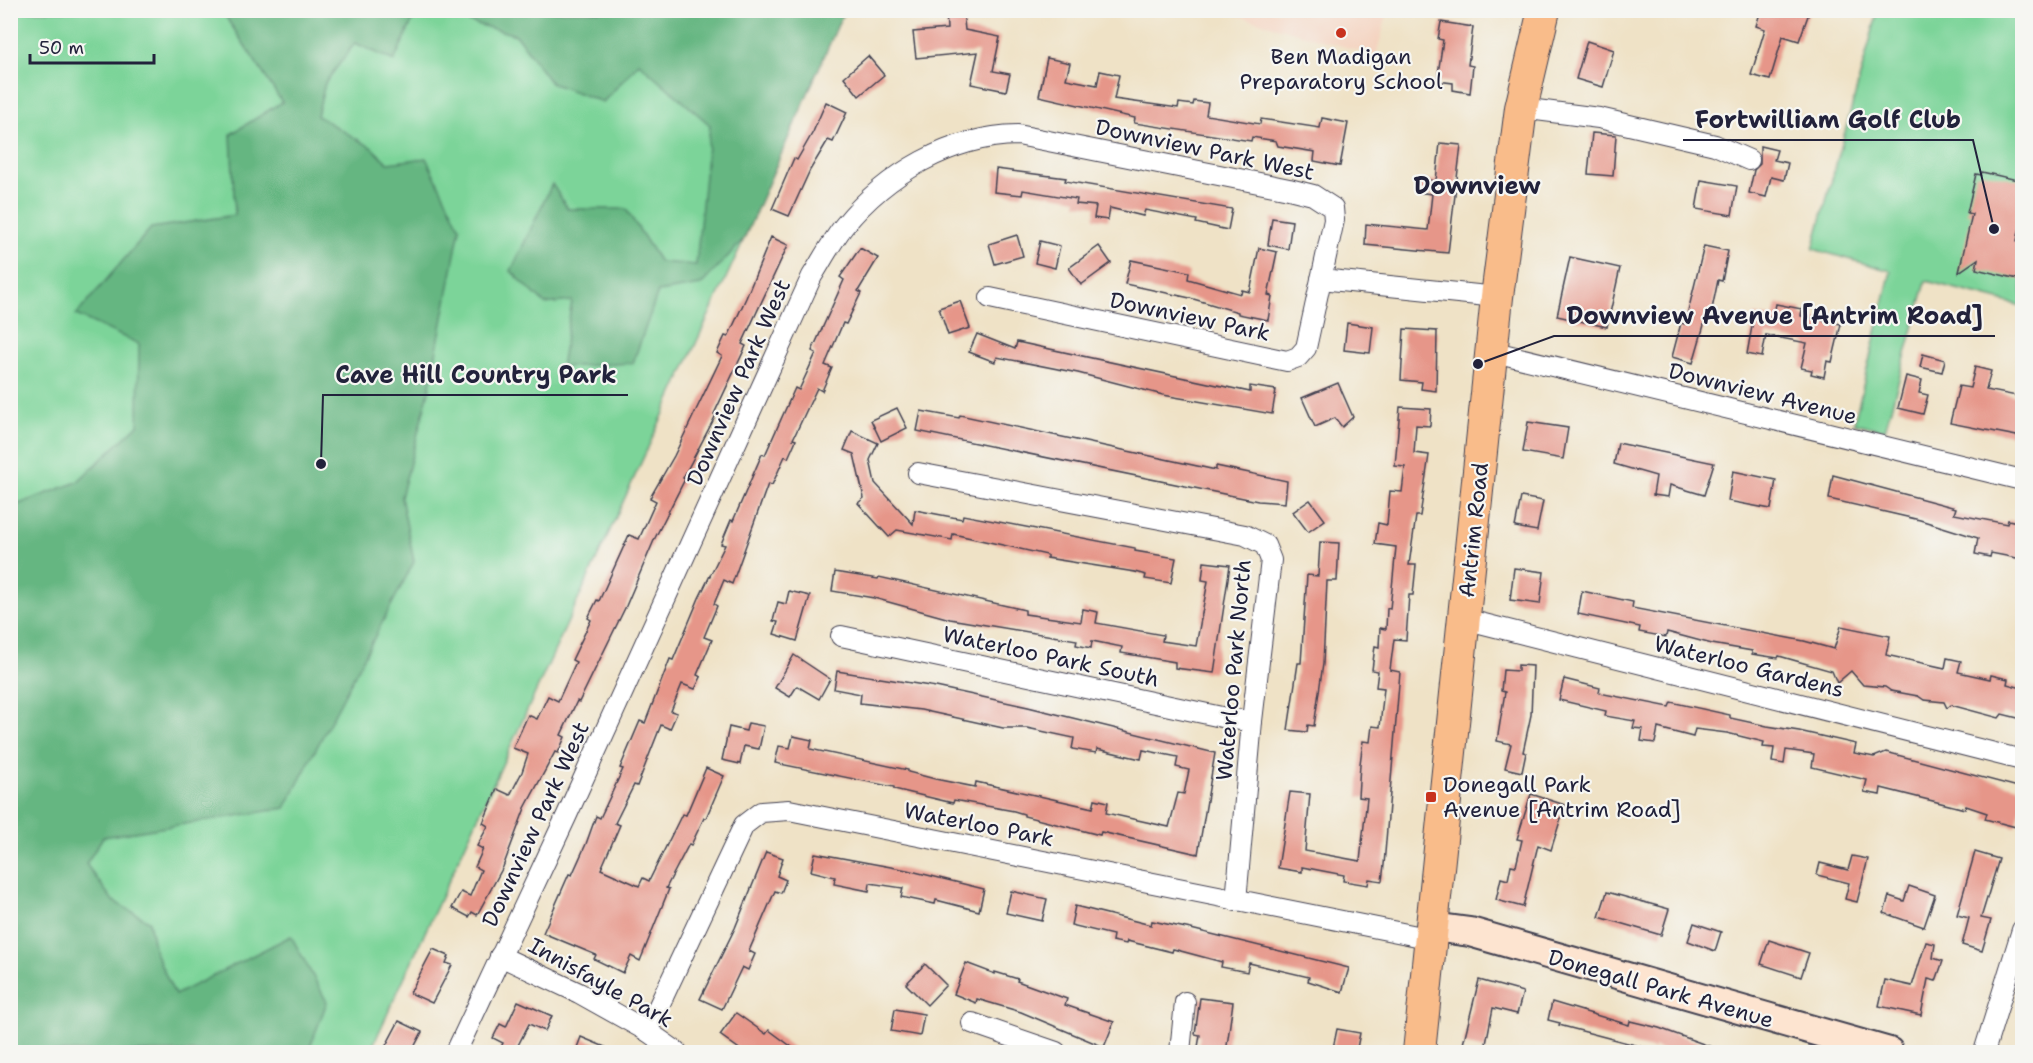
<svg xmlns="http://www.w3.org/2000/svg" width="2033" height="1063" font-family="'Shantell Sans',sans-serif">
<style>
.built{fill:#f4d3c0}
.green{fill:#7cd499;stroke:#4f7b6a;stroke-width:1.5}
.forest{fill:#65b681;stroke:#446c5e;stroke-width:1.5}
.building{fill:#e69689}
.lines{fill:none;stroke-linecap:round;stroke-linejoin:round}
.street-casing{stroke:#413f50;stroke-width:22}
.secondary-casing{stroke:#413f50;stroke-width:32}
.primary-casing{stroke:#413f50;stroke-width:34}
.street{stroke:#fff;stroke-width:20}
.secondary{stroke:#fde4d0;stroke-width:28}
.primary{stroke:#f9bc8a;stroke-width:32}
.poi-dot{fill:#c8321e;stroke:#f6f6f2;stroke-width:2}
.labels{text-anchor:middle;stroke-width:4.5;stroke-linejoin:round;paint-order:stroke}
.poi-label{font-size:22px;fill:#22223b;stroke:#f6f6f2}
.street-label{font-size:22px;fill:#22223b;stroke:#f6f6f2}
.neighbourhood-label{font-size:24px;font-weight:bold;fill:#22223b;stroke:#f6f6f2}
.leader{fill:none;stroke:#22223b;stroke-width:2}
.callout-dot{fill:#22223b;stroke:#f6f6f2;stroke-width:2}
.callout-label{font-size:24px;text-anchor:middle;font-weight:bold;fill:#22223b;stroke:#f6f6f2;stroke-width:4.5;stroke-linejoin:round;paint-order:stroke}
</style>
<rect width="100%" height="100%" fill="#f6f6f2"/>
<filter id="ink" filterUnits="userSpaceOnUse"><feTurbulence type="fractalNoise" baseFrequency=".0167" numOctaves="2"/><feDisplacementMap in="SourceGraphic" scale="12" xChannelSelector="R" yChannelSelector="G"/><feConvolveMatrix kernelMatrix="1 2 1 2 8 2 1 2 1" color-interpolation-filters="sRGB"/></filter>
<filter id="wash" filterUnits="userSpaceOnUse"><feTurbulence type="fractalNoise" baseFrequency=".008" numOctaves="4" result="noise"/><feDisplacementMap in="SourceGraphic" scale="24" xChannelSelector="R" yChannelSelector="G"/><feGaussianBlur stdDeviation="1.35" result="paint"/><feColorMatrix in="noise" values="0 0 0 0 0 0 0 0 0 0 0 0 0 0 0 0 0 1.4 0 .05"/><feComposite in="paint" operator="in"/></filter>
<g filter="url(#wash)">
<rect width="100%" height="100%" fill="#efe2c6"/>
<!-- built -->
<polygon class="built" points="1222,11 1388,11 1376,56"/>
<!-- green -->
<g class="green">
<polygon points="10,11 844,11 733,251 744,239 370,1052 11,1052"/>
<polygon points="1878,11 2022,11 2022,306 1926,281 1885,430 1854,423 1891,271 1813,249"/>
</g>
<!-- forest -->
<g class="forest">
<polygon points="222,11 417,11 394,61 355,43 325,83 317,116 371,147 388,163 426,158 460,228 429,391 401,497 414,562 285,808 103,837 86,864 113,901 149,921 155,952 175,995 291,936 327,1002 308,1052 11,1052 11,507 77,482 138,425 139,344 76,315 151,228 235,215 231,134 282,102"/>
<polygon points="475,11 844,11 744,239 701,285 658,292 633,363 561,367 572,301 545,304 511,271 552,184 568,209 626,209 660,262 696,265 710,125 639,63 603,102 551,83 516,35 469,22"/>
</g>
<g id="blocks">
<!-- building -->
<g class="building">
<polygon points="946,10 963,10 965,30 1000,37 993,71 1010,74 1006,91 971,84 978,52 916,58 913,32 947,29"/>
<polygon points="1761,10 1810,10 1799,41 1783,36 1770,80 1751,75 1765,29 1756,26"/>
<polygon points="1441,22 1473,27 1468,65 1473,66 1470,93 1453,90 1453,83 1437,81 1443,40 1438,39"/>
<polygon points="1587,41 1614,50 1603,87 1576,79"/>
<polygon points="868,56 884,75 859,96 844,77"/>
<polygon points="1047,58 1070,63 1066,79 1097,85 1100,71 1119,75 1114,99 1178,108 1179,103 1193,105 1194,101 1208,103 1206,115 1260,124 1261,119 1320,128 1322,118 1348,123 1340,166 1314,161 1315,152 1278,146 1276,141 1252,137 1251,141 1134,123 1135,118 1039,96"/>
<polygon points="826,102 847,112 833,142 828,140 810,170 789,216 772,209 794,158 797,160 813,132"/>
<polygon points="1592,133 1616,135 1613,176 1588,174"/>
<polygon points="1440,143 1461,145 1448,253 1365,245 1366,224 1428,230 1432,194 1416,192 1418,179 1436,181"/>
<polygon points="1760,146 1777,150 1774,160 1788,163 1784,180 1771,177 1766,197 1749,193 1754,170 1760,164"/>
<polygon points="996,169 1066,178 1065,181 1232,209 1228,230 1196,223 1197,220 1145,210 1143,216 1110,208 1108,220 1094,218 1096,206 1076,204 1077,199 1023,190 1022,195 994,192"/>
<polygon points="1982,172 2022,181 2022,218 2017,241 2022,242 2022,280 1976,269 1978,259 1959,272 1972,214 1967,213 1976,174 1981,175"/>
<polygon points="1701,180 1737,186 1732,215 1696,209"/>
<polygon points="1272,218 1292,221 1288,249 1268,245"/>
<polygon points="1017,235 1023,256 995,264 989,244"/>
<polygon points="771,237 788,245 742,344 746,346 714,414 716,415 683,478 685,479 655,538 626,606 579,702 577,701 561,735 565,737 558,753 555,752 525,808 503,867 477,915 472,912 469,917 452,908 461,892 470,896 481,870 475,867 483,849 477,846 488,826 483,823 497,789 510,795 522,772 528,754 513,748 528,715 537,719 548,696 558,701 576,662 572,660 591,620 588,618 597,600 599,601 629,535 639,539 656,501 650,498 674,456 722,356 717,353 725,336 728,337 746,298"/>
<polygon points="1040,241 1060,246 1055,268 1035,263"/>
<polygon points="1099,246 1111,263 1081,285 1069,268"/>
<polygon points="1704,246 1728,251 1722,281 1718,280 1710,319 1706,318 1693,363 1672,357 1681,323 1685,324"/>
<polygon points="860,248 878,258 858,291 861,293 846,324 843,323 825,365 832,368 822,391 817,388 793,439 796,440 788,458 785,456 772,485 768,484 732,584 724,580 714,604 717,606 704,637 712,640 697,675 701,677 695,689 682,684 671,711 677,713 670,729 661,725 637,786 634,785 615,823 620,825 601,869 639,886 643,878 649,881 682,814 686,815 706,768 724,776 706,818 704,818 691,845 689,844 666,888 669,889 640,961 631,956 623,973 594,959 596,955 543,933 569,874 572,875 586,844 596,816 600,818 623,769 620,768 640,721 645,723 670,659 673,660 699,598 725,545 721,544 731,520 733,521 762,454 765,455 795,388 799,390 816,353 812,351 844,280 840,277"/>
<polygon points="1259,248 1277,252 1268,295 1272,296 1268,320 1238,314 1238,312 1190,298 1125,284 1131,260 1189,272 1188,279 1241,294 1242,290 1250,292"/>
<polygon points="1570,257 1620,268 1607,327 1557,316"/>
<polygon points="960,301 970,328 948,335 939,308"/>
<polygon points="1776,304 1802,309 1801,316 1841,324 1832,362 1827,361 1824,377 1811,374 1812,370 1801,368 1807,343 1766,335 1762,357 1747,354 1754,315 1773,318"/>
<polygon points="1347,323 1373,327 1370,353 1344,350"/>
<polygon points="1404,329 1437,331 1436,391 1421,389 1422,382 1401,380"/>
<polygon points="977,334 1015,349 1017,342 1250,392 1250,386 1276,390 1272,414 1163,395 1078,373 997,357 995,362 969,352"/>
<polygon points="1923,354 1945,360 1942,372 1920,367"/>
<polygon points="1975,367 1991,371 1986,390 2022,397 2022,437 1950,423 1959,386 1970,388"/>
<polygon points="1906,376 1922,380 1919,393 1928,395 1923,414 1898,408"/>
<polygon points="1338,383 1353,417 1342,427 1335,418 1315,427 1302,398"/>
<polygon points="1400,407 1431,409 1430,426 1416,425 1414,453 1429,455 1420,516 1416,516 1409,565 1416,565 1413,595 1409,595 1406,640 1394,639 1390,670 1400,672 1384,865 1382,881 1369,879 1368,885 1343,881 1344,875 1302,867 1302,872 1278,868 1290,792 1310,794 1305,851 1360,861 1367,798 1358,797 1360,764 1363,741 1370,742 1372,726 1380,727 1384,688 1376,687 1378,671 1372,670 1375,646 1379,647 1380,628 1386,629 1387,608 1390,609 1396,547 1375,544 1378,523 1387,525 1390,491 1402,492 1405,467 1395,466"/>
<polygon points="897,408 907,428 881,441 871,420"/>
<polygon points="921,411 959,418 960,415 1216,470 1216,466 1287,481 1285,503 1258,501 917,431"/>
<polygon points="1528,422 1568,428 1563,459 1523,452"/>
<polygon points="852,431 878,443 870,460 875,483 913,524 915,510 962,519 963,515 1135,548 1135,551 1176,558 1171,583 1145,579 1146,575 1135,572 1047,558 1047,555 953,534 952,540 897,530 889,537 858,503 864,498 854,454 844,450"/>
<polygon points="1618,443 1714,463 1704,495 1670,485 1668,497 1653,495 1656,476 1614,464"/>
<polygon points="1733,471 1776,480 1771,509 1728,501"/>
<polygon points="1833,475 1956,508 1954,514 2007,524 2008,520 2022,523 2022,559 1991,553 1990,557 1975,554 1978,538 1920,520 1829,499"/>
<polygon points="1521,497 1543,501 1537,531 1515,527"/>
<polygon points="1310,500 1325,520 1308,532 1293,512"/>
<polygon points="1320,542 1339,543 1337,581 1327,581 1323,664 1314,726 1308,725 1307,732 1288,730 1298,663 1301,663 1307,575 1318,576"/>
<polygon points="1204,562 1230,565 1214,673 1175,668 1175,662 1121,653 1122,647 1092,641 1091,648 1076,645 1077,640 950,619 874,598 832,591 835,572 878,579 879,577 1025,610 1025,614 1081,622 1083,609 1098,612 1096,623 1163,635 1162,641 1196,646 1208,581 1202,580"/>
<polygon points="1514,568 1544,572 1540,604 1510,600"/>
<polygon points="789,591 810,596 797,641 774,634 778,622 773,621 778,602 786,604"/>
<polygon points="1582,591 1633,602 1632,608 1804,641 1834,649 1841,626 1890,636 1886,655 1945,668 1947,658 1961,661 1958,672 1990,679 1991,675 2008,679 2007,684 2022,688 2022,719 2002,714 1999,718 1951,705 1947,708 1944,702 1924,700 1918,696 1891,691 1885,687 1863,685 1851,671 1837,683 1832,671 1779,656 1778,658 1752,654 1752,651 1712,644 1667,632 1666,637 1639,632 1640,627 1578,614"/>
<polygon points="794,655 830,679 819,699 797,686 790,697 775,688"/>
<polygon points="1518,665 1533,666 1531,715 1523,752 1526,753 1522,772 1505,768 1511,744 1497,741 1505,692 1501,691 1503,670 1518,671"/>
<polygon points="837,671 936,687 1028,707 1215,753 1198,854 1101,832 1100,835 1024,816 1024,814 1014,811 954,800 953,803 894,789 894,787 775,763 779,746 790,748 793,736 812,740 810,749 908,770 908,772 935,779 975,787 976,782 1093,808 1095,799 1108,802 1106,813 1169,827 1178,793 1184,794 1189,770 1176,767 1178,757 1143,750 1141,759 1097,749 1096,753 1072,749 1074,738 1027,728 1003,728 921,710 860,703 861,694 834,689"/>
<polygon points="1564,679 1600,688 1599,693 1669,707 1671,702 1730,715 1730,718 1767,726 1799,731 1856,744 1854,753 1874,757 1886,752 2022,788 2022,804 2016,827 1985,819 1987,813 1966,806 1965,809 1881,788 1880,795 1864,792 1867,780 1812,767 1814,754 1786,750 1784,764 1772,762 1774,748 1763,747 1764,742 1727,733 1695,729 1693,737 1658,728 1655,743 1641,741 1643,729 1633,728 1635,721 1605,716 1606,711 1559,700"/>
<polygon points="748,723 764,726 759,749 744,746 740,764 722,760 729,727 746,731"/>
<polygon points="1531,794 1565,805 1551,850 1538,845 1523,907 1496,900 1501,878 1508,880 1511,865 1516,866 1522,840 1517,839"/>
<polygon points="766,852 783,858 777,876 786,880 781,893 775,891 749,951 755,954 748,970 742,967 722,1009 700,999 735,928"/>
<polygon points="1975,852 1999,859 1981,918 1991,920 1982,951 1962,945 1969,918 1957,915"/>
<polygon points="815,853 907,870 984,889 979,911 936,900 935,904 901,897 903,888 870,883 869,891 834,884 835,877 811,871"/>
<polygon points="1852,856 1868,859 1857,902 1845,899 1849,883 1817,875 1820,863 1848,870"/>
<polygon points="1909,886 1935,895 1924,927 1884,913 1889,896 1904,901"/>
<polygon points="1011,891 1047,899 1042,921 1006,913"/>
<polygon points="1607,892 1669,909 1661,935 1599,917"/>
<polygon points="1075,906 1151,925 1152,921 1191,929 1349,968 1342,992 1308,981 1309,977 1249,963 1247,972 1221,967 1222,962 1173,949 1172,952 1127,941 1126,944 1112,941 1113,935 1071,925"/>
<polygon points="1694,923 1721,932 1715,951 1688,941"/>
<polygon points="1769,940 1809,953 1801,977 1761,964"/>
<polygon points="1926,942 1935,944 1933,958 1943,961 1936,981 1928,979 1921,1015 1879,1006 1885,980 1912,986"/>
<polygon points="433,949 449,956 446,963 452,965 432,1003 410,993"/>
<polygon points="966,963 995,974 995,972 1018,979 1017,981 1067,999 1065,1005 1114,1022 1104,1047 1021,1012 977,999 976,1003 954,994"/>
<polygon points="925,964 946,985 927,1005 906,984"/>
<polygon points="1479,980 1523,992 1517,1014 1493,1008 1485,1049 1463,1044"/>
<polygon points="1200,998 1233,1002 1226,1053 1197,1053 1200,1035 1195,1034"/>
<polygon points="518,1001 552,1016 545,1031 529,1024 514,1053 498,1053 503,1043 493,1038 500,1024 506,1027"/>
<polygon points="1552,1002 1629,1025 1630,1021 1659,1028 1720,1050 1719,1053 1672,1053 1654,1047 1654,1050 1559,1025 1560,1023 1548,1020"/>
<polygon points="895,1009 924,1014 920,1036 891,1031"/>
<polygon points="736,1013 766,1034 769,1030 800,1053 745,1053 720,1035"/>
<polygon points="399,1021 422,1032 411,1053 382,1053"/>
<polygon points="1337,1029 1360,1033 1356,1053 1332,1053"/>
<polygon points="581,1037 617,1052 617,1053 575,1053"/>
</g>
</g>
</g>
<g filter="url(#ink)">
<use href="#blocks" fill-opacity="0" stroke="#413f50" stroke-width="1.5"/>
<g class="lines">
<defs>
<g id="street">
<polyline points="1521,108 1599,118 1715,145 1749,160"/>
<polyline points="1321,279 1497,297"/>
<polyline points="1492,354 1507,355 2022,480"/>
<polyline points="918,473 1245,535 1265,545 1271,560 1252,721 1236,901"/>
<polyline points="1463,622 1480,623 2022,760"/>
<polyline points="841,636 1231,719 1252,721"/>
<polyline points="500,956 579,993 647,1031 677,1052"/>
<polyline points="972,1023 1056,1052"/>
<polyline points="647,1031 744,825 761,812 789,810 1432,939"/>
<path d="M456,1052L566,817L812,276C822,260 832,241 844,226C886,174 951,136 1018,135L1289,189L1313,195L1333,208L1334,220L1306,348L1298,357L1287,361L990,298"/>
<polyline points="1180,1052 1185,1002"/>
<polyline points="1984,1052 2022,930"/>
</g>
<polyline id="secondary" points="1433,927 1470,932 1889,1052"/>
<polyline id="primary" points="1419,1052 1497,297 1521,108 1544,10"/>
</defs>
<!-- street casing -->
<use href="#street" class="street-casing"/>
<!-- secondary casing -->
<use href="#secondary" class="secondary-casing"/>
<!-- primary casing -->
<use href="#primary" class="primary-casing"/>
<!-- street -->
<use href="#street" class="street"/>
<!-- secondary -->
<use href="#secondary" class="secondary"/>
<!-- primary -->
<use href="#primary" class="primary"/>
</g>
</g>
<!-- markers -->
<g class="poi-dot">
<circle cx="1341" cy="33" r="6"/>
<rect x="1425" y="791" width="12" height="12" rx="3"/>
</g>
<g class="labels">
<!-- poi labels -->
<g class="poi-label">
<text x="1341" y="64">Ben Madigan<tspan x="1341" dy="25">Preparatory School</tspan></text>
<text x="1443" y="792" text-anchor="start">Donegall Park<tspan x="1443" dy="25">Avenue [Antrim Road]</tspan></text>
</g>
<!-- street labels -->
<g class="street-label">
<text transform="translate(1205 149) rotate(12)" y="8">Downview Park West</text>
<text transform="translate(1190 316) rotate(12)" y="8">Downview Park</text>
<text transform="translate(738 382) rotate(-66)" y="8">Downview Park West</text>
<text transform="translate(1763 393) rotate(14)" y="8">Downview Avenue</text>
<text transform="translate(1473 530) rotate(-84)" y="8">Antrim Road</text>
<text transform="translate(1051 656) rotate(12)" y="8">Waterloo Park South</text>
<text transform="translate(1749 666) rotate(14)" y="8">Waterloo Gardens</text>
<text transform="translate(1233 670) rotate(-85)" y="8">Waterloo Park North</text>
<text transform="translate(535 824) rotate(-65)" y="8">Downview Park West</text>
<text transform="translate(979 824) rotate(11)" y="8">Waterloo Park</text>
<text transform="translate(601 982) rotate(29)" y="8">Innisfayle Park</text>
<text transform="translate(1661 988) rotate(16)" y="8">Donegall Park Avenue</text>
</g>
<!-- neighbourhood labels -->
<g class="neighbourhood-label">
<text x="1477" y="194">Downview</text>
</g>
</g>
<!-- callouts -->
<path class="leader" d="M1994 229L1973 140H1683M1478 364L1554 336H1995M321 464L323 395H628"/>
<g class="callout-dot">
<circle cx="1994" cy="229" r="6"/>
<circle cx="1478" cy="364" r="6"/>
<circle cx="321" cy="464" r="6"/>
</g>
<g class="callout-label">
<text x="1828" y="128">Fortwilliam Golf Club</text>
<text x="1775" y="324">Downview Avenue [Antrim Road]</text>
<text x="476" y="383">Cave Hill Country Park</text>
</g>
<!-- margin -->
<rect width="2033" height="1063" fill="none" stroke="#f6f6f2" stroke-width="36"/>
<!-- scale -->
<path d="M30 54v9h124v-9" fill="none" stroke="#22223b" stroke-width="3"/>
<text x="39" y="54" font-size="18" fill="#22223b" stroke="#f6f6f2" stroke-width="4.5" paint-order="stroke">50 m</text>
</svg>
